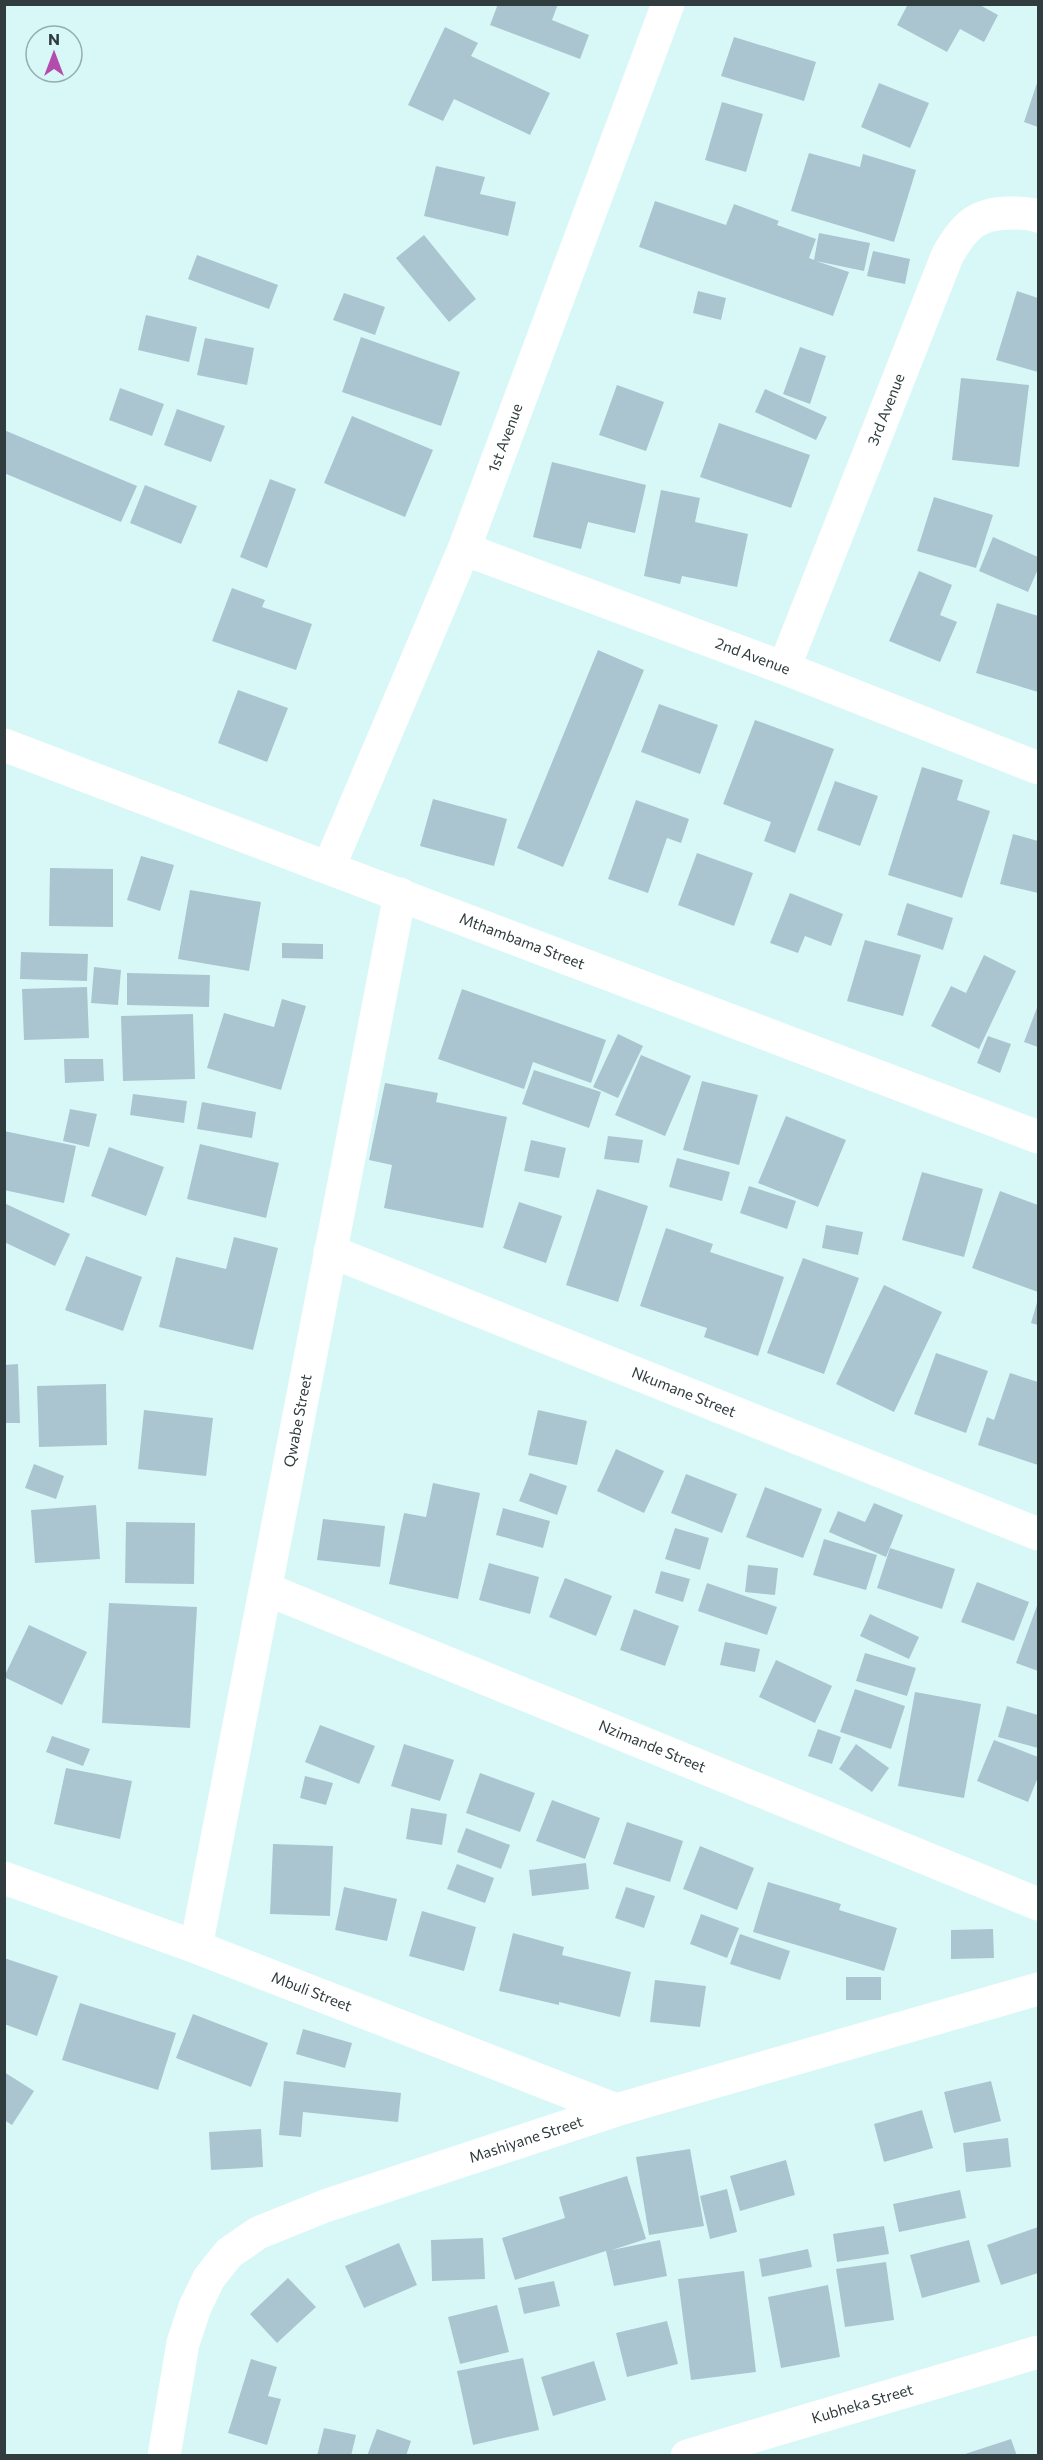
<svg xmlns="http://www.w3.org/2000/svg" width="1043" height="2460" font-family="Commissioner,sans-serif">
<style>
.building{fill:#aac5d0}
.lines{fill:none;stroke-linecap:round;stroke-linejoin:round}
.minor{stroke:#fff;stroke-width:33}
.labels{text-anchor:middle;stroke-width:5;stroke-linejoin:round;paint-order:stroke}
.street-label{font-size:15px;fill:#303c3d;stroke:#d8f8f8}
</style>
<rect width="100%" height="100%" fill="#d8f8f8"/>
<!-- building -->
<g class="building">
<polygon points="498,4 558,4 552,20 589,35 580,59 490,25"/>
<polygon points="908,4 978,4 998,15 984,42 960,29 947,52 897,25"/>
<polygon points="445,27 478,43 471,56 550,93 530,135 454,99 443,121 408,105"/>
<polygon points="734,37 816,62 804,101 721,76"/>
<polygon points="1038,80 1038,127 1024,122"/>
<polygon points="879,83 929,103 910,148 861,127"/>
<polygon points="722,102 763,114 746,172 705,160"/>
<polygon points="809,153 860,167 863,154 916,170 894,242 791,211"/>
<polygon points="436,166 485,177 480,194 516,202 508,236 424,216"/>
<polygon points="655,201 726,225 734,204 779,221 777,225 816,239 809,258 814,260 819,233 870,243 864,271 816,261 849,272 833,316 639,247"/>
<polygon points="424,235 476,299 449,322 396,258"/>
<polygon points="873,251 910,259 905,284 867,276"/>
<polygon points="197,255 278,285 269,309 188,279"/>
<polygon points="698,291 726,298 721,320 693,313"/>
<polygon points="1017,291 1038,298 1038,372 996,360"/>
<polygon points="344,293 385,307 375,335 333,320"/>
<polygon points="146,315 197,327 189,362 138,350"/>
<polygon points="361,337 460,372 441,426 342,392"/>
<polygon points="205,338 254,348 247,385 197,375"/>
<polygon points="800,347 826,356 810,404 783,394"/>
<polygon points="961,378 1029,385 1019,467 952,460"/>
<polygon points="617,385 664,402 646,451 599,435"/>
<polygon points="120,388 164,404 152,436 109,420"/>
<polygon points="765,389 827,417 816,440 755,412"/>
<polygon points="177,409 225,426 211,462 164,445"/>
<polygon points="352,416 433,450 405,517 324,483"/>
<polygon points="719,423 810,455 791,508 700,477"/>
<polygon points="4,430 137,486 121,522 4,473"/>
<polygon points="552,462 646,485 635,533 588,522 581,549 533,537"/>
<polygon points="270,479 296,489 267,568 240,557"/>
<polygon points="145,485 197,506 181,544 130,523"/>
<polygon points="661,490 700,498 695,522 748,534 737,587 682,576 680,584 644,576"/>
<polygon points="934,497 993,515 976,568 917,551"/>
<polygon points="993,537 1038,557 1038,569 1028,592 979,571"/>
<polygon points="919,571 952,585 940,615 957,622 940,662 889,641"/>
<polygon points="232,588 265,600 262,607 312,624 296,670 212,641"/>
<polygon points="997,603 1038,616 1038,692 976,673"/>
<polygon points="598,650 644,670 563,867 517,848"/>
<polygon points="238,690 288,708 267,762 218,743"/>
<polygon points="659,704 718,725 700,774 641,752"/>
<polygon points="755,720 834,749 795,853 764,841 771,822 723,804"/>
<polygon points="922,767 963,780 957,800 990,811 962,898 888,875"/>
<polygon points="835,781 878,796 860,846 817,830"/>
<polygon points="433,799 507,819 494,866 420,846"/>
<polygon points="636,800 689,819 681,843 667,838 648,893 608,879"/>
<polygon points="1013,834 1038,841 1038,893 1000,884"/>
<polygon points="697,853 753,873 734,926 678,905"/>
<polygon points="141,856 174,865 160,911 127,900"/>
<polygon points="50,868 113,869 113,927 49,926"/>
<polygon points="190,890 261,902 249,971 178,959"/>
<polygon points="790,893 843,914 831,946 805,936 798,953 770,943"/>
<polygon points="907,903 953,918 943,950 897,935"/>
<polygon points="865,940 921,955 903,1016 847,1001"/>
<polygon points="282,943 323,944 323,959 282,958"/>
<polygon points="21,952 88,954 87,981 20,979"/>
<polygon points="984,955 1016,971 979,1049 931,1026 951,986 966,993"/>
<polygon points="94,967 121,970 118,1005 91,1003"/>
<polygon points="127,973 210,975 209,1007 127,1005"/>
<polygon points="87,987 89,1038 24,1040 22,989"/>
<polygon points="462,989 606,1040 591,1083 533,1062 524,1089 438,1059"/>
<polygon points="282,999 306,1006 281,1090 207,1068 224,1013 274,1027"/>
<polygon points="1038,1005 1038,1047 1024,1042"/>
<polygon points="193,1014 195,1079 123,1081 121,1016"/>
<polygon points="618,1034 643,1046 618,1098 593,1087"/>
<polygon points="988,1036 1011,1044 1000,1073 977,1063"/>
<polygon points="641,1055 691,1076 665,1136 615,1115"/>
<polygon points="64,1059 103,1059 104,1081 65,1083"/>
<polygon points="534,1070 601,1092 589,1128 522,1104"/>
<polygon points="702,1081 758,1095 739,1165 683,1150"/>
<polygon points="385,1083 438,1093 436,1102 507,1117 483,1228 384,1208 392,1165 369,1160"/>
<polygon points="133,1094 187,1101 184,1123 130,1115"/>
<polygon points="202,1102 256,1112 252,1138 197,1129"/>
<polygon points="70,1109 97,1114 89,1147 63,1141"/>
<polygon points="786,1116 846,1140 818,1207 758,1183"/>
<polygon points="4,1131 76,1146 64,1203 4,1190"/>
<polygon points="608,1136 643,1140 639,1163 604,1159"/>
<polygon points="531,1140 566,1148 559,1178 524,1171"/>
<polygon points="200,1144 279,1163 266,1218 187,1199"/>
<polygon points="109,1147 164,1167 146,1216 91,1196"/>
<polygon points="677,1158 730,1172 722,1201 669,1187"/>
<polygon points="922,1172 983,1189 964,1257 902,1240"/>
<polygon points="749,1186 796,1201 787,1229 740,1213"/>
<polygon points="597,1189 648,1206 618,1302 566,1285"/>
<polygon points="1000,1191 1038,1205 1038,1292 972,1268"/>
<polygon points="519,1202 562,1216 546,1263 503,1248"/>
<polygon points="4,1203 70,1234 55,1266 4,1242"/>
<polygon points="826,1225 863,1232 858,1255 822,1248"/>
<polygon points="666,1228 713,1244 710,1252 784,1277 758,1356 704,1337 707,1328 640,1306"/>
<polygon points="234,1237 278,1248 253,1350 159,1327 176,1257 226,1269"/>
<polygon points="86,1256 142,1277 123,1331 65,1310"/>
<polygon points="803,1258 859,1278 824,1374 767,1353"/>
<polygon points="884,1285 942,1312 894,1412 836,1384"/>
<polygon points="1038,1299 1038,1325 1031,1323"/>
<polygon points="936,1353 988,1371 966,1433 914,1414"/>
<polygon points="18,1364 20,1423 4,1423 4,1365"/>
<polygon points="1010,1373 1038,1382 1038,1465 978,1445 987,1417 994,1420"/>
<polygon points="106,1384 107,1445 39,1447 37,1386"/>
<polygon points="144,1410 213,1418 206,1476 138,1469"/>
<polygon points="538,1410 587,1421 577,1465 528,1455"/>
<polygon points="616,1449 664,1471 644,1513 597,1491"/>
<polygon points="34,1464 64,1476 56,1499 25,1488"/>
<polygon points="530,1473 567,1486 557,1515 519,1501"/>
<polygon points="686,1474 737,1494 722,1533 671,1513"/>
<polygon points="433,1483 480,1493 458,1599 389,1584 404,1513 426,1517"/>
<polygon points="765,1487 822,1509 803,1558 746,1537"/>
<polygon points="874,1503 903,1515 886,1557 829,1532 838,1511 865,1522"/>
<polygon points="96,1505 100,1559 35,1563 31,1510"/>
<polygon points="503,1508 550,1521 543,1548 496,1535"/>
<polygon points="323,1519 385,1526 380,1567 317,1560"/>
<polygon points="126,1522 195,1523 194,1584 125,1583"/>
<polygon points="675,1528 709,1538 700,1570 665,1559"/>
<polygon points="824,1539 877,1555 866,1590 813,1575"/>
<polygon points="890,1548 955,1569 942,1609 877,1588"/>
<polygon points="489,1563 539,1577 530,1614 479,1600"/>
<polygon points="748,1565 778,1568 775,1595 745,1592"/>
<polygon points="661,1571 690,1579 683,1602 655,1593"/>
<polygon points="565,1578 612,1596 596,1636 549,1617"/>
<polygon points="977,1582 1029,1602 1014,1641 961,1622"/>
<polygon points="707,1583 777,1607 767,1635 698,1611"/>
<polygon points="109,1603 197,1607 190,1728 102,1723"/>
<polygon points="1038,1603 1038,1671 1016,1663"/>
<polygon points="634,1609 679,1626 665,1666 620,1650"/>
<polygon points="870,1614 919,1637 909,1659 860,1636"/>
<polygon points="29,1625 87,1652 62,1705 4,1677"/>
<polygon points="725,1642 760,1649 755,1672 720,1665"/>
<polygon points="865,1653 916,1668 907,1696 856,1681"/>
<polygon points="776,1660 832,1686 815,1723 759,1697"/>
<polygon points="855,1689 905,1706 891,1749 840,1732"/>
<polygon points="915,1692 981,1704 964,1798 898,1786"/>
<polygon points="1007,1706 1038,1715 1038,1748 998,1737"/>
<polygon points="320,1725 375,1746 359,1784 305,1762"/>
<polygon points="818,1729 841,1737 832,1764 808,1756"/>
<polygon points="52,1736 90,1749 83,1766 46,1752"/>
<polygon points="994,1740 1038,1757 1038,1777 1028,1802 977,1781"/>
<polygon points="404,1744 454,1760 440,1801 391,1786"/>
<polygon points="856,1744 889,1768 872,1792 839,1769"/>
<polygon points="66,1768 132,1781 120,1839 54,1824"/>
<polygon points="480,1773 535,1793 520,1832 466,1813"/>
<polygon points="305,1776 333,1783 326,1805 300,1798"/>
<polygon points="552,1800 600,1818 585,1859 536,1841"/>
<polygon points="411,1808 447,1814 442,1845 406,1839"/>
<polygon points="627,1822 683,1841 670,1882 613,1864"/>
<polygon points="466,1828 510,1845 501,1869 457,1852"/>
<polygon points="273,1844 333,1846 330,1916 270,1914"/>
<polygon points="700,1846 754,1868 737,1910 683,1889"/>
<polygon points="586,1863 589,1889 532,1896 529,1870"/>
<polygon points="457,1864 494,1878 485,1903 447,1889"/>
<polygon points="768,1882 841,1904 839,1910 897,1928 884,1971 753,1932"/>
<polygon points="344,1887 397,1899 387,1941 335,1930"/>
<polygon points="626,1887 655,1896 644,1928 615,1918"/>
<polygon points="422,1911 476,1927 464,1971 409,1956"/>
<polygon points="701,1914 739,1928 727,1958 690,1944"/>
<polygon points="993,1929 994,1958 951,1959 951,1930"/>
<polygon points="513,1933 564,1947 562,1955 631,1972 620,2017 559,2002 559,2005 499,1991"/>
<polygon points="740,1934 790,1951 780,1980 730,1964"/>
<polygon points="4,1958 58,1976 37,2036 4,2024"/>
<rect x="846" y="1977" width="35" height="23"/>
<polygon points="655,1980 706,1986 700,2027 650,2022"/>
<polygon points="80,2003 176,2033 158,2090 62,2060"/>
<polygon points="193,2014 268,2043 251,2087 176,2058"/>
<polygon points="303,2029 352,2043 345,2068 296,2054"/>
<polygon points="4,2072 34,2091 12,2125 4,2120"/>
<polygon points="284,2081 401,2093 398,2122 303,2112 301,2137 279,2135"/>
<polygon points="991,2081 1001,2121 954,2133 944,2092"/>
<polygon points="922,2110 933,2148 884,2162 874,2124"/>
<polygon points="261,2129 263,2167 211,2170 209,2132"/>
<polygon points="1008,2138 1011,2167 966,2172 963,2143"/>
<polygon points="690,2149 704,2226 649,2235 636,2157"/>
<polygon points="786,2160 795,2195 740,2211 730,2176"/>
<polygon points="627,2176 646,2239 612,2250 660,2240 667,2276 614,2286 606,2251 515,2280 502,2238 565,2218 559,2197"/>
<polygon points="727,2189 737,2232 710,2239 700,2196"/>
<polygon points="960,2190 966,2218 899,2232 893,2204"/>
<polygon points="884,2226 889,2254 837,2262 833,2234"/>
<polygon points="1038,2227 1038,2273 1001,2285 987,2245"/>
<polygon points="483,2238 485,2279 432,2281 431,2240"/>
<polygon points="969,2240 980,2282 922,2298 910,2255"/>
<polygon points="399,2243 417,2285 364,2308 345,2266"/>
<polygon points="808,2249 812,2267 762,2277 759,2259"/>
<polygon points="886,2262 894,2320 845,2327 836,2269"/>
<polygon points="744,2271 756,2372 691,2380 678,2279"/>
<polygon points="288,2278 316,2307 277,2343 250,2314"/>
<polygon points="554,2281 560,2306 524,2314 518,2288"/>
<polygon points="828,2285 840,2357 781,2368 768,2297"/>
<polygon points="497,2305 509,2352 460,2364 448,2317"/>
<polygon points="667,2321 678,2364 627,2377 616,2333"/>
<polygon points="523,2358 539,2430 473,2445 457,2371"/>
<polygon points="251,2359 277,2367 268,2396 281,2399 267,2445 228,2433"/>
<polygon points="594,2361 606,2400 553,2416 541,2377"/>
<polygon points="324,2428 356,2435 351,2456 317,2456"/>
<polygon points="377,2429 411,2441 406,2456 367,2456"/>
<polygon points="1011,2439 1017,2456 962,2456 962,2455"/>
</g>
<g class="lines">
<!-- minor -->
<g class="minor">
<path id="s1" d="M464,549L784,668L1038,768"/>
<path id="s2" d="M784,668L948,254C965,226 976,213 1011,213C1020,213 1029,213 1038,216"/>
<path id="s3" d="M4,745L1038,1137"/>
<path id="s4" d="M329,867L464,549L668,4"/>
<path id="s5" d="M330,1251L1038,1534"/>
<path id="s6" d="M266,1589L1038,1904"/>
<path id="s7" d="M4,1878L196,1947L616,2110"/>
<path id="s8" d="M196,1947L400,894"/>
<path id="s9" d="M164,2456L183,2343L195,2307L209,2278L229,2253L258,2233L325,2206L616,2110L1038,1989"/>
<path id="s10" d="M687,2456L1038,2352"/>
</g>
</g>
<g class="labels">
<!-- street labels -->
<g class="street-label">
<text dy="5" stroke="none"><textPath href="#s2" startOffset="278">3rd Avenue</textPath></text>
<text dy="5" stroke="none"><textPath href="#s4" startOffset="464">1st Avenue</textPath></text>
<text dy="5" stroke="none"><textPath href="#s1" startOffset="308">2nd Avenue</textPath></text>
<text dy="5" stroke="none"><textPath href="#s3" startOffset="554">Mthambama Street</textPath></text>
<text dy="5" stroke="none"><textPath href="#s5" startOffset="381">Nkumane Street</textPath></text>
<text dy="5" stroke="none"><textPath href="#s8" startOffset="536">Qwabe Street</textPath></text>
<text dy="5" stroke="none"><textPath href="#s6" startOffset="417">Nzimande Street</textPath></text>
<text dy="5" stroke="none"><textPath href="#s7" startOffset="328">Mbuli Street</textPath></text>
<text dy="5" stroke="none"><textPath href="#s9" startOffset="536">Mashiyane Street</textPath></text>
<text dy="5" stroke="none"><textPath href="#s10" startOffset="183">Kubheka Street</textPath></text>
</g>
</g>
<!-- border -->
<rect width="1043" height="2460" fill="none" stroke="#303c3d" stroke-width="12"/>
<!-- north arrow -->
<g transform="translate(54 54)"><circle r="28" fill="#d8f8f8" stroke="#95adad" stroke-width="1.5"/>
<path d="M0-4.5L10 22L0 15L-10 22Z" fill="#b44cae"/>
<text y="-9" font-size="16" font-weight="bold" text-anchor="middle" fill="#303c3d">N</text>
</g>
</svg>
